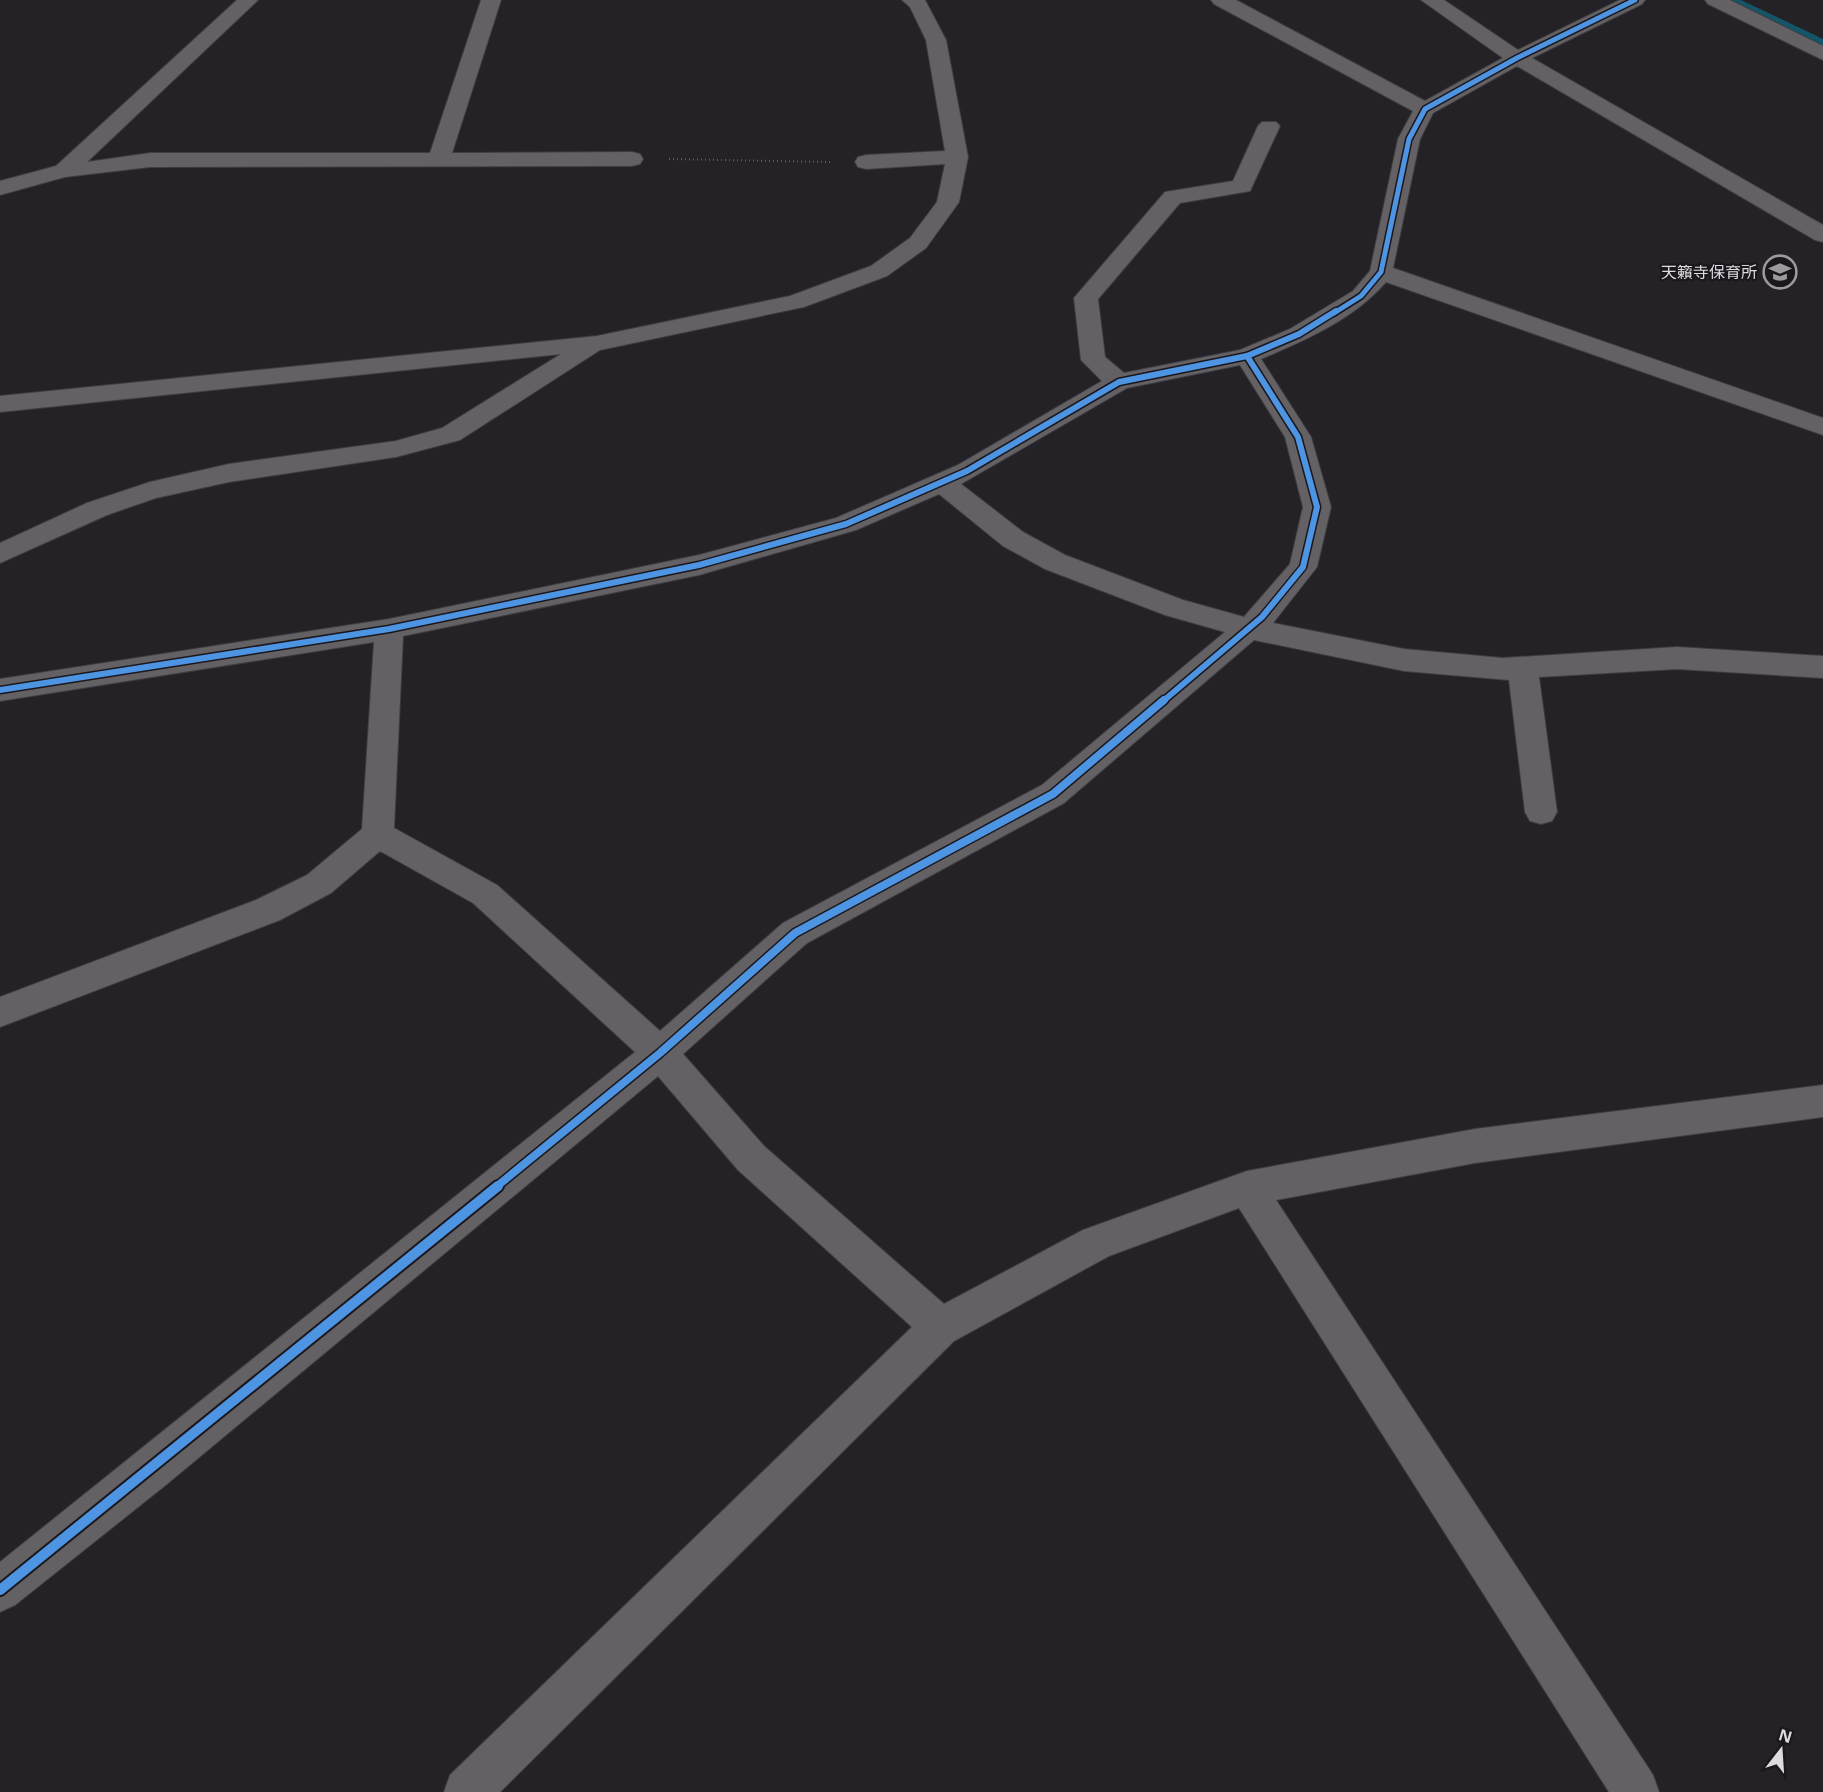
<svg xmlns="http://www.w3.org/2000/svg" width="1823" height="1792" font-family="'Noto Sans','Noto Sans JP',sans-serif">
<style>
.water{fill:#145667}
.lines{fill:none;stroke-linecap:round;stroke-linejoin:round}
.minor-casing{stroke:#3f3d41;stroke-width:2}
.path{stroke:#5c5b5d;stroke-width:2;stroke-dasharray:1 3;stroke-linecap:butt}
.minor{fill:#636164;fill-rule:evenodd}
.cycleway-far3-casing{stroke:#1b171d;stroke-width:8}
.cycleway-far2-casing{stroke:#1b171d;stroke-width:9}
.cycleway-far1-casing{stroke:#1b171d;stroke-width:11}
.cycleway-casing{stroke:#1b171d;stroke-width:14}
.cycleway-far3{stroke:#4d94e3;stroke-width:5}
.cycleway-far2{stroke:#4d94e3;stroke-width:6}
.cycleway-far1{stroke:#4d94e3;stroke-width:8}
.cycleway{stroke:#4d94e3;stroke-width:10}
.labels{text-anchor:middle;stroke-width:4.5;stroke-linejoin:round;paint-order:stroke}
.far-poi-label{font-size:16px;fill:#dedbe0;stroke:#1b171d;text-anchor:end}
</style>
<rect width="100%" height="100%" fill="#242226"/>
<!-- water -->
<polygon class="water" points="1721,0 1741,0 1823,39 1823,49"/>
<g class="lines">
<defs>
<g id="minor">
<polygon points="237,0 258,0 87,162 150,153 430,153 481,0 501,0 452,153 632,152 640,154 643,159 640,164 632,166 150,167 65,177 0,195 0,181 56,166"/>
<polygon points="902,0 925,0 946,40 968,157 959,202 926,248 887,276 804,307 600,350 460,440 396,457 229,482 156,498 107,515 0,563 0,543 87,503 150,482 229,464 396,441 442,428 561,354 0,412 0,396 597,336 790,296 871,266 910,238 937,202 945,164 866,169 858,167 855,162 858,157 866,155 945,151 926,40 910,7"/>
<path d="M1211,0H1236L1425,101L1503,58L1421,0H1444L1518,50L1620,0H1645L1642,4L1532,58L1823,225V242L1815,240L1517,66L1433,113L1420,139L1393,268L1823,418V435L1386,282C1354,319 1306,340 1261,359L1311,437L1331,507L1317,567L1273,623L1404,649L1503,658L1677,647L1823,656V678L1677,669L1539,677L1557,812L1552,821L1541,824L1530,821L1525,812L1509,680L1404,671L1254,640L1064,803L807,943L683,1054L764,1146L944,1304L1083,1230L1247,1171L1475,1129L1823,1085V1117L1475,1163L1276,1200L1653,1775L1659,1792H1609L1239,1208L1109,1256L954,1341L500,1792H444L450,1775L912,1327L738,1170L658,1076L167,1484L15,1605L0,1612V1562L635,1052L473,903L380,851L331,893L280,920L0,1027V997L256,900L307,875L362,829L374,642L0,701V679L389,619L699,555L836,518L958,465L1102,381L1081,360L1074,298L1165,192L1233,181L1258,126L1262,122H1276L1280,126L1250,191L1180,203L1098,299L1105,357L1124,373L1240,350L1290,329L1353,291L1370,271L1398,139L1413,111L1214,4ZM1240,365L1285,437L1303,507L1290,564L1244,617L1183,600L1065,555L1023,532L961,484L1127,388ZM939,494L1003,546L1045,569L1165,615L1225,632L1042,785L783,923L660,1031L497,885L394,828L403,636L699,575L856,530Z"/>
<polygon points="1705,0 1730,0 1823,46 1823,60 1708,4"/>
</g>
</defs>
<!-- minor casing -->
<use href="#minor" class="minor-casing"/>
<!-- path -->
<polyline class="path" points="669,159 830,162"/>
<!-- minor -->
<use href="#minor" class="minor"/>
<defs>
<polyline id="cycleway-far3" points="1334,313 1361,296 1381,272 1409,139 1425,109 1517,58 1635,0"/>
<g id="cycleway-far2">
<polyline points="0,690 389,629 699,565 846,524 967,471 1119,382 1247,356 1299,334 1336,311"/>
<polyline points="1162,702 1262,617 1303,567 1317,507 1298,437 1247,356"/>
</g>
<polyline id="cycleway-far1" points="496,1187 660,1053 795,933 1053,794 1164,700"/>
<polyline id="cycleway" points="0,1590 498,1186"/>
</defs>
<!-- cycleway-far3 casing -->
<use href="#cycleway-far3" class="cycleway-far3-casing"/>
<!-- cycleway-far2 casing -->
<use href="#cycleway-far2" class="cycleway-far2-casing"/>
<!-- cycleway-far1 casing -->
<use href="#cycleway-far1" class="cycleway-far1-casing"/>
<!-- cycleway casing -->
<use href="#cycleway" class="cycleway-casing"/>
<!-- cycleway-far3 -->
<use href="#cycleway-far3" class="cycleway-far3"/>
<!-- cycleway-far2 -->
<use href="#cycleway-far2" class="cycleway-far2"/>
<!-- cycleway-far1 -->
<use href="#cycleway-far1" class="cycleway-far1"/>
<!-- cycleway -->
<use href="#cycleway" class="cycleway"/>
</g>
<!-- icons -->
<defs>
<symbol id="school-ring" viewBox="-11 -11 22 22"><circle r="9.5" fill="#1b171d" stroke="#9d9a9f" stroke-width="1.5"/><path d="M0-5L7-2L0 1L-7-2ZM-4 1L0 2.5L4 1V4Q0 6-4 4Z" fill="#9d9a9f"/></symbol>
</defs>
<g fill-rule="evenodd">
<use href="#school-ring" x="1761" y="253" width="38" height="38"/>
</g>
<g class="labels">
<!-- far-poi labels -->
<g class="far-poi-label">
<text x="1757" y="278">天籟寺保育所</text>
</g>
</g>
<!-- north arrow -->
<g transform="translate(1781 1750) rotate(17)" stroke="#1b171d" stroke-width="4.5" paint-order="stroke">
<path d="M0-4.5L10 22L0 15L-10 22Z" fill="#dedbe0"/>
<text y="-9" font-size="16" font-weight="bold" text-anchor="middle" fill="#dedbe0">N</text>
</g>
</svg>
